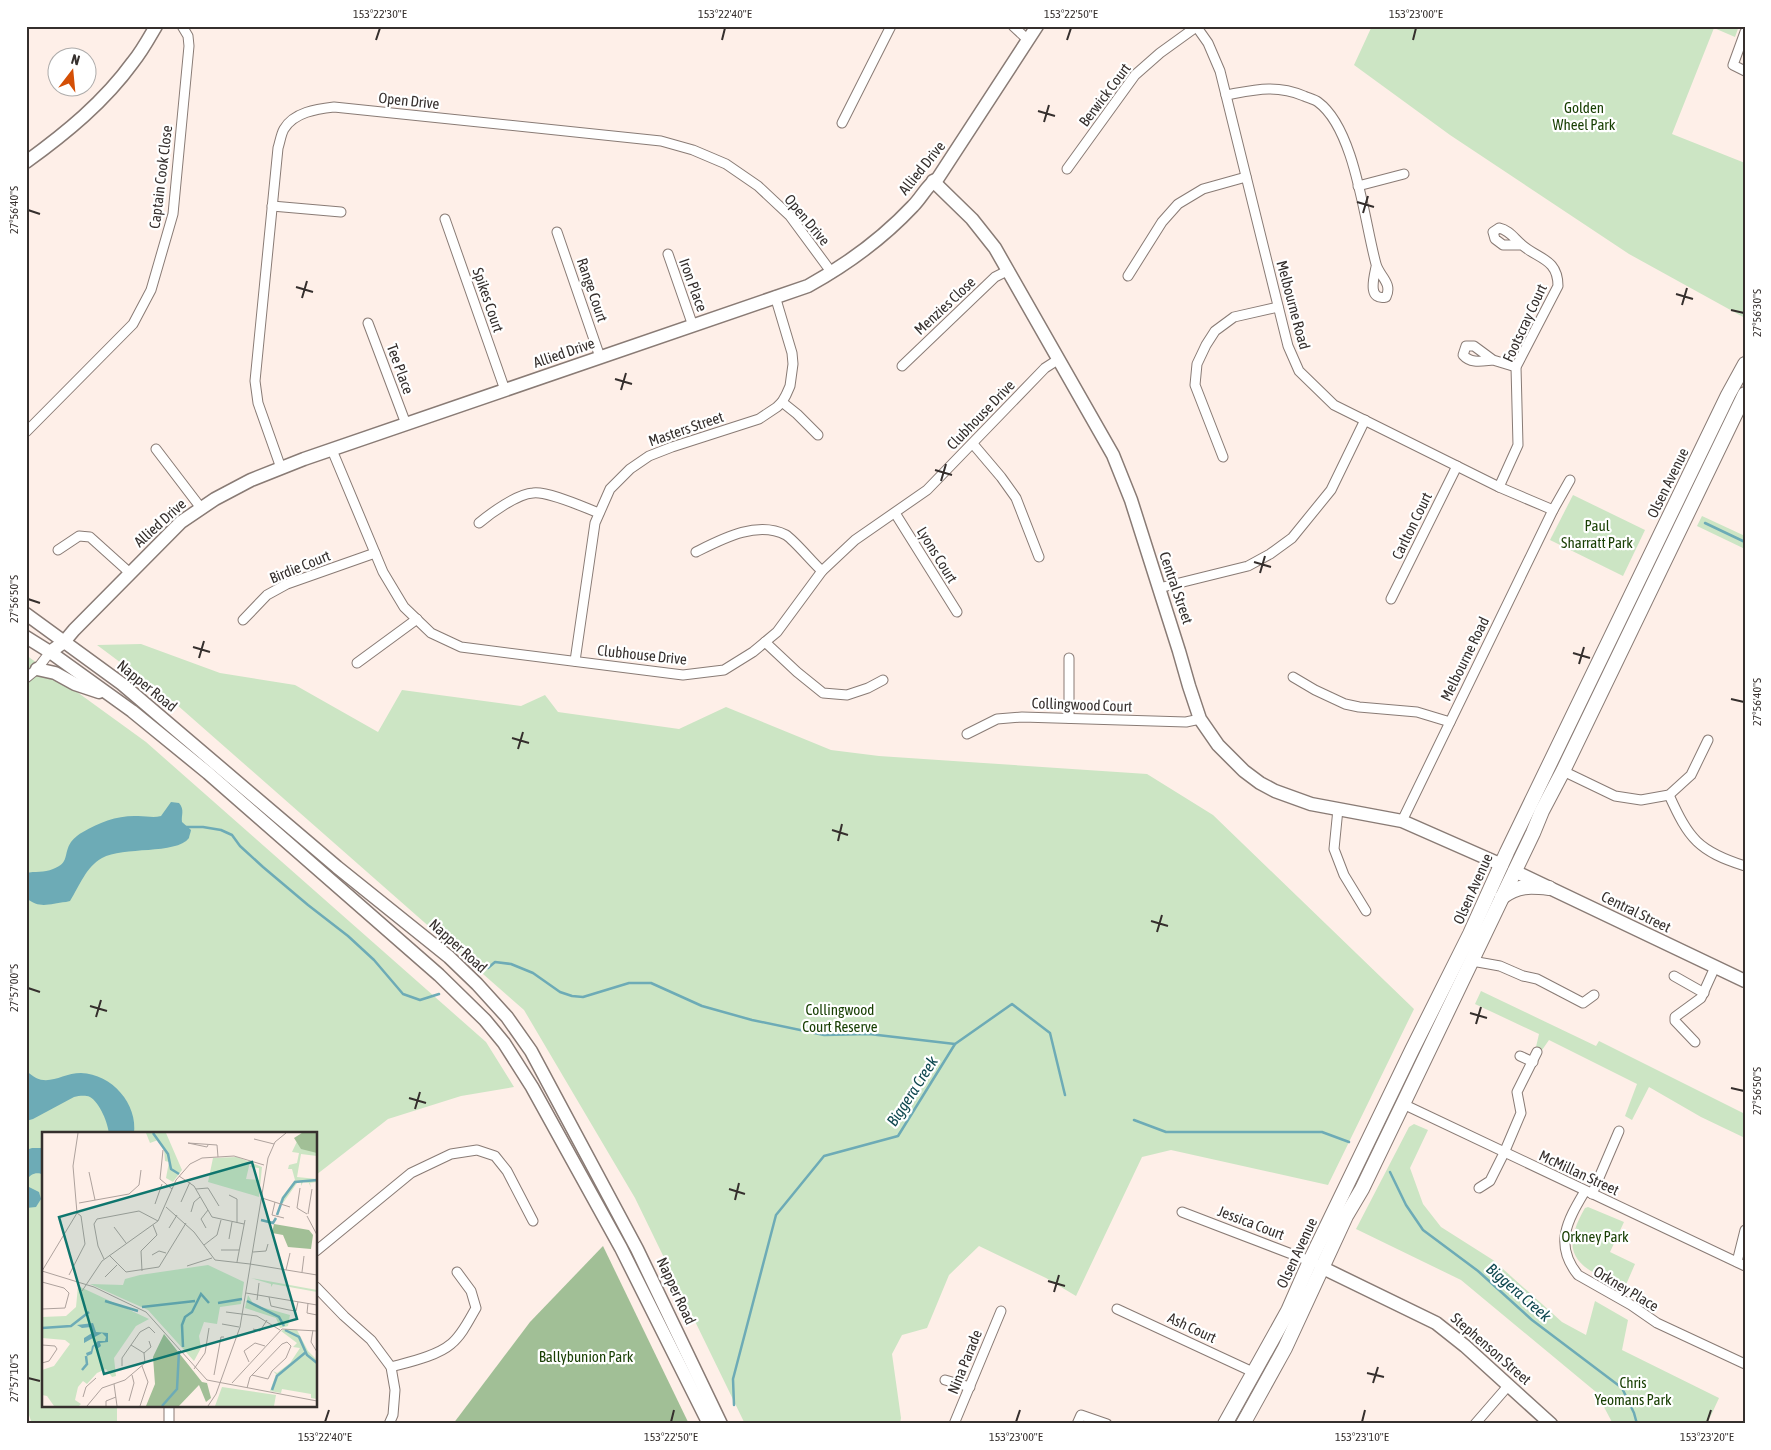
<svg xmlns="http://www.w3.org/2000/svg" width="1771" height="1450" font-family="'Asap Condensed',sans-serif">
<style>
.green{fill:#cce5c4}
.forest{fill:#a1bf96}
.water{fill:#6dabb6}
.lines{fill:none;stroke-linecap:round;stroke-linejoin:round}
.stream{stroke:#6dabb6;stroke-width:2.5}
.street-casing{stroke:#897b75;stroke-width:11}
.secondary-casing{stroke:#897b75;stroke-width:15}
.primary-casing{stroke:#897b75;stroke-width:16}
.street{stroke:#fff;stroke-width:9}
.secondary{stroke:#fff;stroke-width:12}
.primary{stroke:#fff;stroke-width:14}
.ticks{fill:none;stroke:#352f2d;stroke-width:2}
.labels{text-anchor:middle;stroke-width:4.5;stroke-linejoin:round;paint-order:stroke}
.street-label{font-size:15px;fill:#352f2d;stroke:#fff}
.park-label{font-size:15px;fill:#173e02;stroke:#fff}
.water-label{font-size:16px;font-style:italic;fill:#0f4850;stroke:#fff}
.inset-river{fill:none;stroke:#6dabb6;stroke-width:2.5}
.inset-road{fill:none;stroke:#aea29d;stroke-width:1}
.view{fill:#0f766e;fill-opacity:0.15;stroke:#0f766e;stroke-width:2.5}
.inset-edge{fill:none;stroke:#352f2d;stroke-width:2.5}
.neatline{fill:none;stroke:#352f2d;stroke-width:2}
.ticks-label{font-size:12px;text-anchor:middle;fill:#352f2d}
</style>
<rect width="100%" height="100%" fill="#feefe8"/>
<!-- green -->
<g class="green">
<polygon points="1372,26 1739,26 1735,37 1714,28 1672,134 1745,163 1745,318 1629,254 1450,135 1354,65"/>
<polygon points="1573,495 1645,530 1623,576 1550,540"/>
<polygon points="1702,516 1745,536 1745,549 1697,526"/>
<polygon points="141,644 220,673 295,685 378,732 402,690 521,706 545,695 558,712 679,729 726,707 831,750 879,756 1147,774 1213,815 1414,1009 1328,1185 1171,1150 1142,1157 1076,1296 1046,1278 979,1246 949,1275 927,1328 902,1335 892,1354 901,1418 900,1424 745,1424 635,1198 524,1010 176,704 97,645"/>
<polygon points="26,655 146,742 486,1042 514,1087 461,1096 388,1119 316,1175 316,1134 44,1134 44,1406 117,1406 117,1424 32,1424 26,1406"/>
<polygon points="1481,991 1596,1046 1599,1041 1745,1114 1745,1138 1701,1117 1649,1087 1632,1120 1625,1116 1637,1084 1549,1040 1542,1050 1536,1047 1539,1034 1475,1004"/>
<polygon points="1414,1124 1428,1130 1410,1168 1423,1204 1441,1227 1493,1260 1562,1322 1586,1335 1595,1301 1628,1320 1622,1350 1719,1398 1707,1424 1613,1424 1596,1392 1461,1280 1356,1229 1409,1127"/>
<path d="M1588,1207L1624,1222L1610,1252L1635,1264L1625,1287C1600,1276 1562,1265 1575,1230C1577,1222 1581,1215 1585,1208Z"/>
</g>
<!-- forest -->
<polygon class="forest" points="603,1246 689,1424 453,1424 530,1322"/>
<!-- water -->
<g class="water">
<path d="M171,802L179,803C185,810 181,815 182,822L191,830C191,831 189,837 189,838C176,855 123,846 102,858C86,867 80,885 70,901L66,902C50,903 41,910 26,898V873C35,871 44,873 53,869C70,863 63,854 71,842C74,838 79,834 83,832C99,822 119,815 138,816C147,816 153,818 161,816Z"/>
<path d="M26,1070C45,1091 60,1073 81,1073C112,1074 138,1104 134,1134H109C108,1123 100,1103 90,1097C85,1095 79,1096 74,1097L33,1119L26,1121Z"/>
<path d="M32,1148H44V1175C37,1171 30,1174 27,1180L29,1187L39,1192L41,1199L36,1207L26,1208V1150Z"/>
</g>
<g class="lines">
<!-- stream -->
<g class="stream">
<polyline points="1705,523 1745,542"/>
<polyline points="185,827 203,827 221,830 232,835 240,846 263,867 308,905 348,936 374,960 403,994 420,1000 439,994"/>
<polyline points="488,968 495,962 511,964 533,973 560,992 572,996 583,997 629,983 651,983 702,1006 752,1020 824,1035 869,1034 955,1044"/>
<polyline points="1134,1120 1166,1132 1322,1132 1349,1142"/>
<polyline points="1390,1172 1406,1205 1423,1230 1478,1271 1532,1320 1622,1388 1634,1413 1637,1424"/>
<polyline points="734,1405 733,1379 776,1215 824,1156 898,1136 955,1044 1012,1004 1050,1033 1065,1095"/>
</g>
<defs>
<g id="street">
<polyline points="1013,26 1028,40"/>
<polyline points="1196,26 1208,43 1220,71 1288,346 1299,371 1334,405 1499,487 1553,510"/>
<polyline points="1745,32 1733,65 1745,71"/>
<path d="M1226,95C1254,90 1276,84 1304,96C1308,98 1314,99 1318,102C1355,129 1364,220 1376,264C1379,276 1393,283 1386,297C1367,301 1374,277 1376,267"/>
<polyline points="842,123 891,26"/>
<polyline points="1067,169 1135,75 1160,53 1196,27"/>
<polyline points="1358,186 1404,174"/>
<polyline points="272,206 341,212"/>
<polyline points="445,219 505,390"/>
<polyline points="557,232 600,357"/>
<polyline points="668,254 693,326"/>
<polyline points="1128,276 1162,222 1178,204 1203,189 1246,177"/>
<polyline points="368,323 406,424"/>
<path d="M1493,360C1482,361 1471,364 1463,355L1466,346H1474L1493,360L1516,367"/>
<polyline points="902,366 995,277 1009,270"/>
<polyline points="782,402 797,414 818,435"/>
<polyline points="26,432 133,324 151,290 173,214 189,46 188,36 182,26"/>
<polyline points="973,444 1001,477 1016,498 1039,557"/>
<polyline points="156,449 201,508"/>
<polyline points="332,450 383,572 404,607 431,633 461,647 683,675 724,670 753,652 777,632 822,571 855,540 927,490 1045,368 1059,359"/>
<polyline points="1223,457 1195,385 1197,364 1206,345 1215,331 1234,317 1278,307"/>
<path d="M281,468L258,403L255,381L278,148C280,142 281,134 284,129C294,112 317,109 334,107L661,141L693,150L726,164L758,186L790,216L832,273"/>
<path d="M1499,487L1518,445L1516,367L1558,286C1558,258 1537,259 1521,244C1514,238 1509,230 1499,228L1493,232L1495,239L1503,245H1521"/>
<polyline points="895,513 957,612"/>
<path d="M479,523C491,513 517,494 533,493C548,491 583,507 599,513"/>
<polyline points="58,550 79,536 90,537 130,573"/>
<path d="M696,552C722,539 757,520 786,535C794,540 814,564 822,571"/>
<polyline points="1159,588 1248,566 1270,554 1292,538 1331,490 1365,420"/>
<polyline points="1391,599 1457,466"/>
<polyline points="243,620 267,595 287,584 375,553"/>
<polyline points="765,642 797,672 823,693 847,695 868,688 883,680"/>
<polyline points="1069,658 1069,718"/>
<polyline points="575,661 595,523 610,489 630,469 649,456 672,447 759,419 777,407 782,402 786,395 790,386 793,364 792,353 775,296"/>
<polyline points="357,663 417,619"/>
<polyline points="1293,677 1315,690 1345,704 1359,707 1417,712 1450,722"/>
<polyline points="26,678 37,669 50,652"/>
<polyline points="967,734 997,719 1022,717 1186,722 1200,719"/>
<polyline points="1563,771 1615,796 1641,800 1669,795 1691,775 1708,740"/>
<path d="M1669,795C1689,839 1698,851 1745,866"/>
<polyline points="1338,809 1334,849 1344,875 1366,911"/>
<polyline points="1402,821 1553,510 1570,480"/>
<polyline points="1472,961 1500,966 1523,976 1537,979 1583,1003 1594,995"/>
<polyline points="1674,976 1704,993"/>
<polyline points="1695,1042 1675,1021 1675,1017 1701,998 1715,967"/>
<polyline points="1520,1056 1533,1062"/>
<polyline points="1403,1104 1745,1266"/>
<polyline points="1479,1188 1490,1181 1504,1153 1521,1113 1517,1092 1537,1052"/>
<path d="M1585,1191C1568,1220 1553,1244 1578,1275L1631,1305L1657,1323L1745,1364"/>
<polyline points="1592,1194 1619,1131"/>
<polyline points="1182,1212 1315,1263"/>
<polyline points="316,1251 411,1173 451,1154 477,1150 495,1156 507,1171 533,1221"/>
<polyline points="1737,1262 1745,1230"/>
<polyline points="316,1287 344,1316 371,1340 391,1367 395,1390 393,1415 389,1424"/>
<polyline points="1117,1309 1255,1373"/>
<path d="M391,1367C409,1362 437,1356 451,1344C462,1335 469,1320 476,1308L471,1291L457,1272"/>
<polyline points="945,1380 970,1387"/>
<polyline points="169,1406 169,1423"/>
<polyline points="954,1424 1001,1311"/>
<polyline points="1077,1424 1081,1415 1107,1424"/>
<polyline points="1475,1424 1508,1386"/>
</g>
<g id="secondary">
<path d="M26,162C66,133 104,102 133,62C142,51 149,38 156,26"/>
<polyline points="933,181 972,219 995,248 1113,455 1131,500 1179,651 1189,686 1200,719 1218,745 1244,771 1260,783 1275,791 1311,804 1402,821 1502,865"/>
<polyline points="26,614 122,684 337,867 449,957 477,984 507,1017 531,1051 637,1249 721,1424"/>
<polyline points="26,637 50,652 132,711 208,773 439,975 485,1020 504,1043 532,1087 621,1248 709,1424"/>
<path d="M50,652L64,642L74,630L181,522L215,499L251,480L304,459L808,286C846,265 883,238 913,206C922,197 927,185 938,178L1037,26"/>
<polyline points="37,669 55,673 75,684 99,692"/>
<polyline points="1514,871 1745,981"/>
<polyline points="1323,1268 1436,1323 1465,1346 1551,1424"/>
</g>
<g id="primary">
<path d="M1502,897C1518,885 1530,886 1549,888"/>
<polyline points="1225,1424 1288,1311 1310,1261 1412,1050 1470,934 1507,852 1728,395 1745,364"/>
<polyline points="1243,1424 1285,1348 1346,1216 1362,1189 1403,1104 1533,833 1542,811 1563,771 1745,394"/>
</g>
</defs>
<!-- street casing -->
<use href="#street" class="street-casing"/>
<!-- secondary casing -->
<use href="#secondary" class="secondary-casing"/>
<!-- primary casing -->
<use href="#primary" class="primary-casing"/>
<!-- street -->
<use href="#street" class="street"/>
<!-- secondary -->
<use href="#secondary" class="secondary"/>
<!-- primary -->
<use href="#primary" class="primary"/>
</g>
<!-- ticks -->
<path class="ticks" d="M376,40L380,28M722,40L725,28M1067,40L1071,28M1413,40L1416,28M1038,111L1055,116M1044,122L1049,105M1357,202L1374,207M28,210L40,214M1363,213L1368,196M296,287L313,292M1676,294L1693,299M302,298L307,281M1682,305L1687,288M1731,310L1744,313M615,379L632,384M621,390L626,373M935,470L952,475M941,481L946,464M1254,562L1271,567M1260,573L1265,556M28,599L40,603M193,647L210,652M1573,653L1590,658M199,658L204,641M1579,664L1584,647M1731,699L1744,702M512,738L529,743M518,749L523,732M832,830L848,835M838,841L842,824M1151,921L1168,926M1157,932L1162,915M28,988L40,992M90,1006L107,1011M1470,1013L1487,1018M96,1017L101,1000M1476,1024L1481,1007M1731,1088L1744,1091M409,1098L426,1103M415,1109L420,1092M729,1189L745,1194M735,1200L739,1183M1048,1281L1065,1286M1054,1292L1059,1275M1367,1373L1384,1377M28,1378L40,1381M1373,1383L1378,1367M325,1422L329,1410M671,1422L674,1410M1016,1422L1020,1410M1362,1422L1365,1410M1707,1422L1711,1410"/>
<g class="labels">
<!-- street labels -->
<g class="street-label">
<text transform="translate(1105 95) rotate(-53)" y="5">Berwick Court</text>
<text transform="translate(409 101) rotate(6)" y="5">Open Drive</text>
<text transform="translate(922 168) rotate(-51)" y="5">Allied Drive</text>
<text transform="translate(161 177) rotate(-83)" y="5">Captain Cook Close</text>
<text transform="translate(807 220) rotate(50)" y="5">Open Drive</text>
<text transform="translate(693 285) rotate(70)" y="5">Iron Place</text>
<text transform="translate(592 290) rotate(71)" y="5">Range Court</text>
<text transform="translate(488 300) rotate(71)" y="5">Spikes Court</text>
<text transform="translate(1293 305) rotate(75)" y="5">Melbourne Road</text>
<text transform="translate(945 306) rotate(-43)" y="5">Menzies Close</text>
<text transform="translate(1525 323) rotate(-65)" y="5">Footscray Court</text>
<text transform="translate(564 353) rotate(-19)" y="5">Allied Drive</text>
<text transform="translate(400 369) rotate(70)" y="5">Tee Place</text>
<text transform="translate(981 415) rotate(-46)" y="5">Clubhouse Drive</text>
<text transform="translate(686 429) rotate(-19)" y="5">Masters Street</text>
<text transform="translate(1668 483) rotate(-64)" y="5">Olsen Avenue</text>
<text transform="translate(160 523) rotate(-42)" y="5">Allied Drive</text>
<text transform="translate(1412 526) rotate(-64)" y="5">Carlton Court</text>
<text transform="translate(937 555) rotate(58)" y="5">Lyons Court</text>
<text transform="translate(300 567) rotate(-22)" y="5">Birdie Court</text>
<text transform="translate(1176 588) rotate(71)" y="5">Central Street</text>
<text transform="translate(642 655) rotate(6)" y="5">Clubhouse Drive</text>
<text transform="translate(1465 659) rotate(-64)" y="5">Melbourne Road</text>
<text transform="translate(147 686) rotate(39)" y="5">Napper Road</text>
<text transform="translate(1082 705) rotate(2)" y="5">Collingwood Court</text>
<text transform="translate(1473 889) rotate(-66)" y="5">Olsen Avenue</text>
<text transform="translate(1636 912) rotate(26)" y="5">Central Street</text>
<text transform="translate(458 946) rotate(42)" y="5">Napper Road</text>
<text transform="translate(1579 1173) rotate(25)" y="5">McMillan Street</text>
<text transform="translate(1251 1223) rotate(21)" y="5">Jessica Court</text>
<text transform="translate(1297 1253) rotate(-65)" y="5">Olsen Avenue</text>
<text transform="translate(1626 1289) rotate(31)" y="5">Orkney Place</text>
<text transform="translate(676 1291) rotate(65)" y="5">Napper Road</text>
<text transform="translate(1192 1328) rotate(25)" y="5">Ash Court</text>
<text transform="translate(1491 1349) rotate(41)" y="5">Stephenson Street</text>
<text transform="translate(965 1362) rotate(-68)" y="5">Nina Parade</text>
</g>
<!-- park labels -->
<g class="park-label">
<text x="1584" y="113">Golden<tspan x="1584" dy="17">Wheel Park</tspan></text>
<text x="1597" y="531">Paul<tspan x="1597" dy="17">Sharratt Park</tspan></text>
<text x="840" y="1015">Collingwood<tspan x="840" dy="17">Court Reserve</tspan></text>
<text x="1595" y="1242">Orkney Park</text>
<text x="586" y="1362">Ballybunion Park</text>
<text x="1633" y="1388">Chris<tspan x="1633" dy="17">Yeomans Park</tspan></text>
</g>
<!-- water labels -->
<g class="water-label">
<text transform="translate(912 1091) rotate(-57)" y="6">Biggera Creek</text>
<text transform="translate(1519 1292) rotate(41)" y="6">Biggera Creek</text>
</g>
</g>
<!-- overview -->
<g transform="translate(42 1132)">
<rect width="275" height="275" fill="#feefe8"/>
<path d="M104,1H124L140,38L131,50L124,46L127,30L123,29L122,17L116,8L108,11ZM259,1H275V24L259,22L255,45L275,47V50L268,51L269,56L267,51L261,50L259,54V50L255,51L241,71L238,70L240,65L253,48L250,37H246L247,33L255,31L257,21L250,20ZM195,25L208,30L204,47L217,48V36L208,35L210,31L220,35L217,65L166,50L171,26ZM166,133L202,150L199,172L178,175L175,192L162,190L157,204L159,216L152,229L106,178L48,152L81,153L83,147L98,143ZM209,146L275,158V160L231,152L229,155V152ZM36,154L107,187L94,194L72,226L74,244L70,245L64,237L55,241L45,252L41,249L36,255L33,268L39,272L37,274H12L5,264L0,263V238L12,234L28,212L23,208L0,206V185L24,184L34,175ZM206,163L212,173L248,183L246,194L238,196L234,186L203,176ZM243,197L255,198L266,219L275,228V267L269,266V262L240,257L239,261L228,259L234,242L231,239L235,241L248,231L258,216L251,215L255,211L239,199ZM180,255L234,263L232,274H173Z" fill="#cce5c4"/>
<path d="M260,1H275V21L259,17L252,6ZM232,92L267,98L271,103L269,117L246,115L241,103L230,101ZM122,202L160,250L165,251L169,266L164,270L157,253L137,274H104L113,252L111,225Z" fill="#a1bf96"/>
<path d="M51,191L54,200L66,201V210L58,211L59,214L55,217L52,214L50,222L45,224L44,221L49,219L50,214L56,209H63L64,205L60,201L42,211V206L50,201L49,195L40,196L35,193Z" fill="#6dabb6"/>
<path class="inset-river" d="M111,1L126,22L129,37L137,42M235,83L241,66L253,50L275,48M219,88L231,91L234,86M63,169L96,179M205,169L237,185L242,194M176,171L200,167M100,175L153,169M0,196L29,194L47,180M243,198L257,205L265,223L275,231M141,215L140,193L143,185L150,180L159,162L167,171M40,238L45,232L44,224M230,258L235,244L264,220M120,274L135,257L137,219"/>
<path class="inset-road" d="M212,7L232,12M166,13L165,15L146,11L175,13L176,25M121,18L118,47L130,57M47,40L53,68M137,44L152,54L170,85L202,92M258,56L255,76L265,82M154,57L166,56L177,74M187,63L195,67V91M220,66L248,75M139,70L148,50M233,70L230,83L242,86M37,71L87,62L97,53L99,38M113,72L120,52M124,75L152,100L173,128L208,132M149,80L152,70L158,65M266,82L270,57M265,84L275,103M72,95L84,111M127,96L135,83M164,96L159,87L166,78M187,107L190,90M162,113L175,103L179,88M179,118H197M211,120L224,119L226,112M67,123L84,140L117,135L144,91M110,123L117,119L124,121M62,127L56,114L52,92L55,87L97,79L116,89M195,130L203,88M208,132L275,143M145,134L170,126M244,138L248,121M0,139L35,81L31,34L36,1M0,139L52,155L104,180L165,248L275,269M100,139L99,119L115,103L111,93M260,140L262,124M27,143L43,112L39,84L35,81M63,145L75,133M0,150L22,156L27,161L23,176L0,177M40,159L60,129L116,89L134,48L148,32L160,26L192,24L222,33M204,161L275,173M227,165L229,174L247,178L254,179L256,170M215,168L217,151M266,171L265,181L275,183M184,180L215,184L238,198M180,192L197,195M211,197L218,199L225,188M271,198L269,210L275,220M0,213L13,214L15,217L7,229L0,231M102,221L109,215L107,209M207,230L202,219L213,211L223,214M80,234V226L98,200L107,195L113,201M152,237L163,221L167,196M172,243L179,205H182M190,251L240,197L275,199M72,252L75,274M205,256L208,245L214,239L240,212L245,210L249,214L244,226L230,239L226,247L210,243M41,265L44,255L54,246M87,269L92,251L90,243M45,274L60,256L83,248L103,231L102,221L89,213M64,274V269L74,265M98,274L106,250L100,234M166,274L174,262L198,195L226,26L233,10L244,1"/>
<path class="view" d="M210,30L255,187L62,242L17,85Z"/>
<rect width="275" height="275" class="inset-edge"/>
</g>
<!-- border -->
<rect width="1771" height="1450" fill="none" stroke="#ffffff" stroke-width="55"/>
<!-- north arrow -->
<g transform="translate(72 72) rotate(16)"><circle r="24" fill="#ffffff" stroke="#aeacab"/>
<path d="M0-4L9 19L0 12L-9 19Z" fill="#d44f06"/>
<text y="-8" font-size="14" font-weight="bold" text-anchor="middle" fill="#352f2d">N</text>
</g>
<rect x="28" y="28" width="1716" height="1394" class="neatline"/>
<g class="ticks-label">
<text x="380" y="18">153°22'30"E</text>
<text x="725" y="18">153°22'40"E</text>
<text x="1071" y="18">153°22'50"E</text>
<text x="1416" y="18">153°23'00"E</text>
<text transform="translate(14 210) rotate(-90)" y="4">27°56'40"S</text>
<text transform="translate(1757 313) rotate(-90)" y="4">27°56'30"S</text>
<text transform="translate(14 599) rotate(-90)" y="4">27°56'50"S</text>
<text transform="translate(1757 702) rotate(-90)" y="4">27°56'40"S</text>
<text transform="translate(14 988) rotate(-90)" y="4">27°57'00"S</text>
<text transform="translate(1757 1091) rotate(-90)" y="4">27°56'50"S</text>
<text transform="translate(14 1378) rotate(-90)" y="4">27°57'10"S</text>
<text x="325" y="1441">153°22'40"E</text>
<text x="671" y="1441">153°22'50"E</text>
<text x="1016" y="1441">153°23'00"E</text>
<text x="1362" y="1441">153°23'10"E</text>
<text x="1707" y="1441">153°23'20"E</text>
</g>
</svg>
